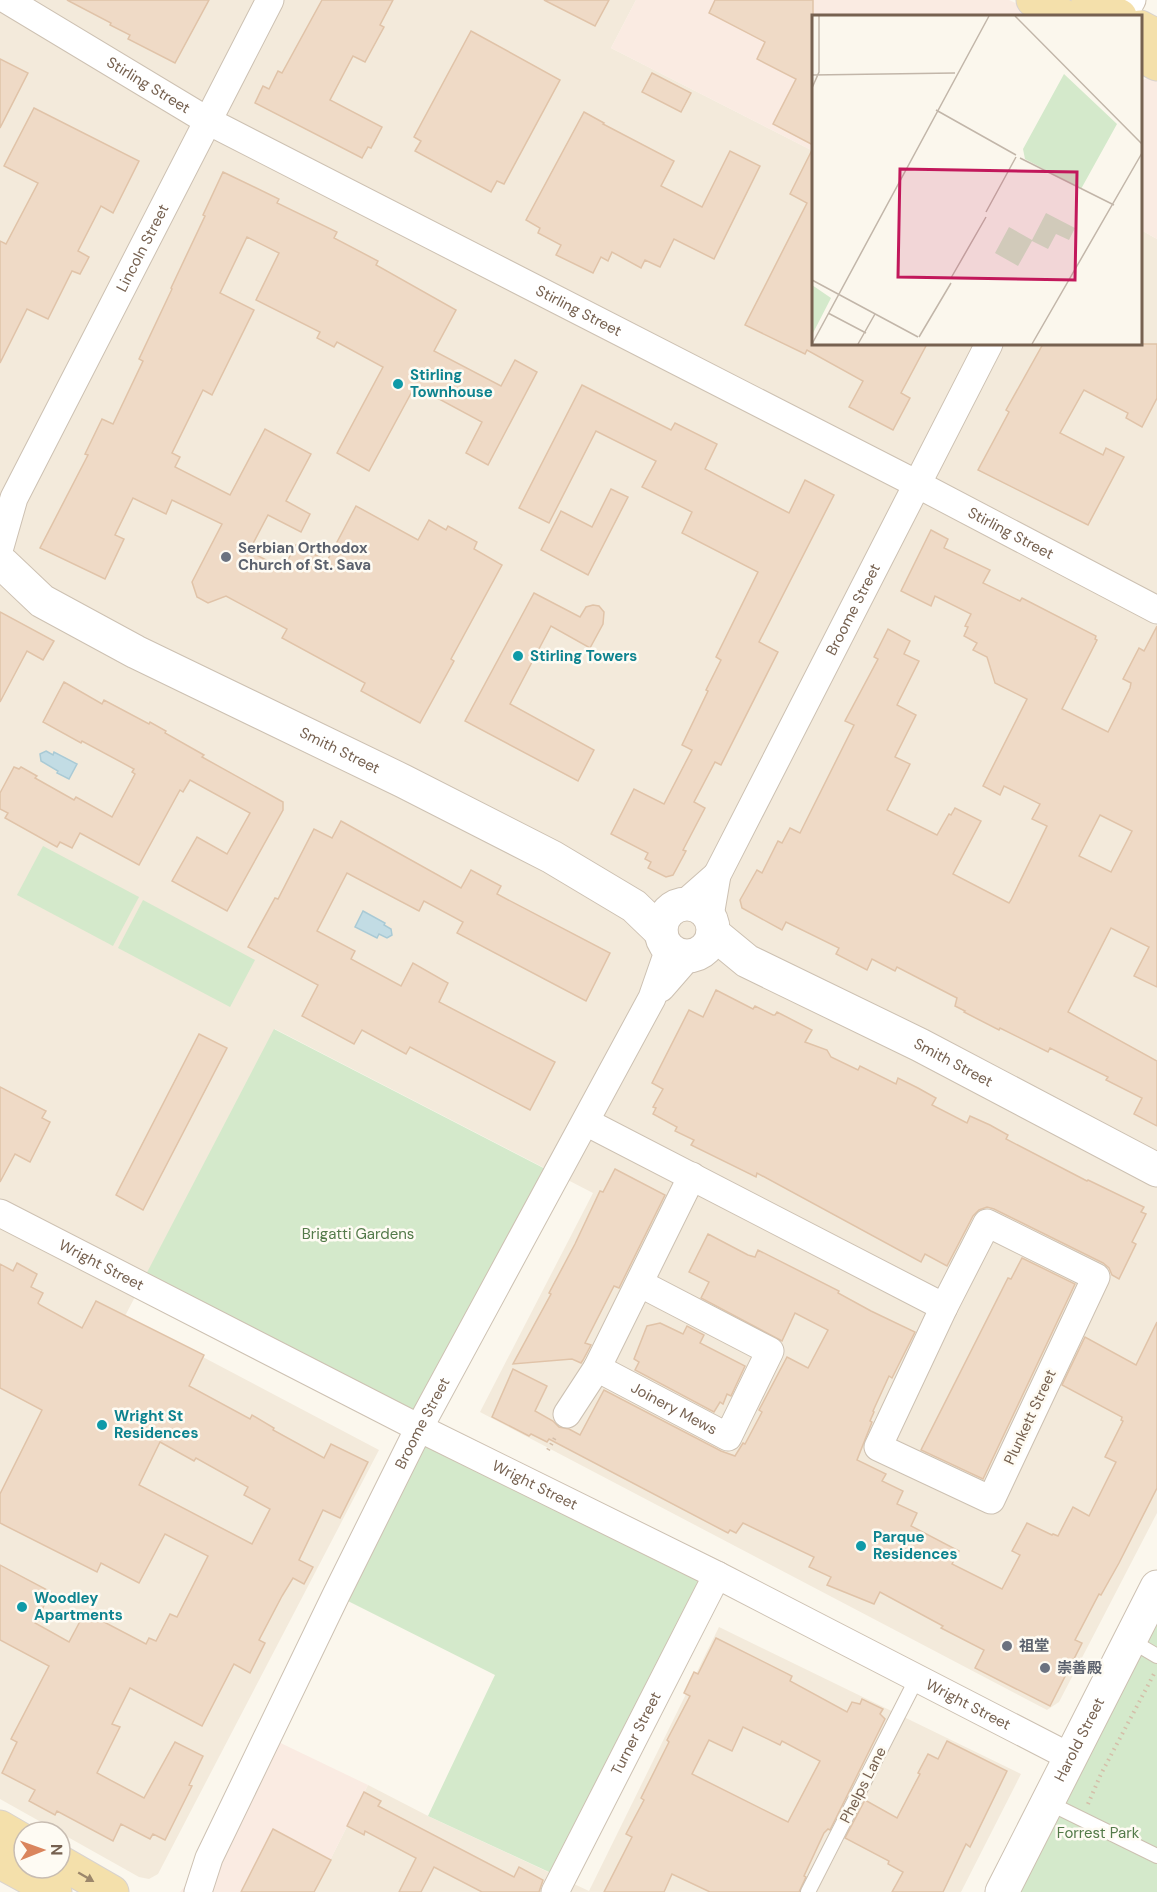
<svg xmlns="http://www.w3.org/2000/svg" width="1157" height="1892" font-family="'DM Sans','Noto Sans SC',sans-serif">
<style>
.residential{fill:#f3eadb}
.commercial{fill:#faebe2}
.green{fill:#d4e9cb}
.water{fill:#c2dce4;stroke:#a9cad5;stroke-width:1.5}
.building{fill:#efdac6;stroke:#e0c3a8;stroke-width:1.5;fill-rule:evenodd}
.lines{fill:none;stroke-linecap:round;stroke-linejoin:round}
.service-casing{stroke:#cdc1b2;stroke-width:16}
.minor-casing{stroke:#cdc1b2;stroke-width:29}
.tertiary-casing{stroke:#cdc1b2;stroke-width:35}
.primary-casing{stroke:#d9d3ce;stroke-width:35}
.path{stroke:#d4bea9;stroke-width:4;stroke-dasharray:1.5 4.5;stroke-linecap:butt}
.service{stroke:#fff;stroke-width:14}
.minor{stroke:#fff;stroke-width:27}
.tertiary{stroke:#fff;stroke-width:33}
.primary{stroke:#f4e0ab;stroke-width:33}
.oneway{fill:#9c876b}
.culture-dot{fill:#0f9aa8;stroke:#fefbf3;stroke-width:2}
.worship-dot{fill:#6b7280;stroke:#fefbf3;stroke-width:2}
.labels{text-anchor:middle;stroke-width:5;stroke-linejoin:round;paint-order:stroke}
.street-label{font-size:15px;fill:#766150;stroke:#fefbf3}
.culture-label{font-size:15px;font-weight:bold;fill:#0d838f;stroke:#fefbf3;text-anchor:start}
.worship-label{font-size:15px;font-weight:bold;fill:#5b616d;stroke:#fefbf3;text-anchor:start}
.park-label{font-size:15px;fill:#537a49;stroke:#fefbf3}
.inset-road{fill:none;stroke:#c2b6a9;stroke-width:1.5}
.view{fill:#c2185b;fill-opacity:0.15;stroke:#c2185b;stroke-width:3}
.inset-edge{fill:none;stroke:#766150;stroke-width:3}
</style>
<rect width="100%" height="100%" fill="#fbf7ed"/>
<!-- residential -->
<g class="residential">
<polygon points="0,0 636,0 611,48 813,151 814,344 1140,344 1141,230 1157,239 1157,1513 1059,1702 1047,1710 480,1412 593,1193 275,1029 125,1316 379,1450 158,1874 149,1879 139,1877 0,1799"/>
<polygon points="719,1627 1021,1774 961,1892 314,1892 368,1785 432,1818 589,1891"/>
</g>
<!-- commercial -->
<g class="commercial">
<polygon points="636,0 1009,0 1042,16 814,16 813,151 611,48"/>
<polygon points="1151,76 1157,77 1157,239 1141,230 1141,81"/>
<polygon points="266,1736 368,1785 314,1892 180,1892 209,1858"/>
</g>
<!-- green -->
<g class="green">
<polygon points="43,846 139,897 113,946 17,895"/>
<polygon points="143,900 255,960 230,1007 118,948"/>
<polygon points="274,1029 557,1175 420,1428 717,1575 562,1878 428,1816 495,1675 336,1595 419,1428 141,1284"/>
<polygon points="1157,1587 1157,1892 1002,1892"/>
</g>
<!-- water -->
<g class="water">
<polygon points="46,751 53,755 54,752 77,764 69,779 57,773 58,771 41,761 40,754"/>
<polygon points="363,911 385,923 384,925 391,929 392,935 387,938 379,934 377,938 355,927"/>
</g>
<!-- building -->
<g class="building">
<polygon points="67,0 209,0 175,63 128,39 130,35 110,25 111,23"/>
<polygon points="322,0 393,0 380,25 384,27 365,62 353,56 330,100 382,127 371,148 368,147 362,158 255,103 263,86 269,89 278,71 282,73"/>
<polygon points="544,0 609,0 595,26"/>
<polygon points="715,0 813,0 813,145 773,124 796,79 757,59 765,42 709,13"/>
<polygon points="471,31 560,80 504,184 497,181 491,192 415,151 421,141 414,137"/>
<polygon points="0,59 28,73 0,128"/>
<polygon points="652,73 691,93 681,112 642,92"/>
<polygon points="34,108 139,161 113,213 101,206 78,251 89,257 80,274 72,271 48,319 27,309 0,363 0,241 6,244 38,183 4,166"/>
<polygon points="584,112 604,123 603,124 674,161 661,186 702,207 730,151 760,166 714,259 674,239 660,267 645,260 641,268 612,252 608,261 601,257 593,273 556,255 561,245 538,233 540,228 526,220"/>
<polygon points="813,148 813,344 927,344 901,393 910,398 893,430 849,407 863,381 807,350 805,354 745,325 807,203 790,194"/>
<polygon points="223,172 279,199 277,203 337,232 334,238 378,261 376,265 456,310 434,351 501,386 515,360 537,372 488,465 466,453 482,422 415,386 369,471 337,453 383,367 337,342 334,347 317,338 320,332 256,300 279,253 247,237 220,293 254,310 212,395 203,390 172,453 180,457 175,467 230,495 265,429 311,454 286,501 310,514 301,532 268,515 249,551 283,569 296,545 327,561 356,506 418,540 429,520 446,530 448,526 477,542 474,549 502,565 451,659 454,661 420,723 361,691 365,683 282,638 287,629 226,596 208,603 197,597 192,582 222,524 172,500 166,514 133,498 115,535 124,539 105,579 40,548 88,455 85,454 102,419 113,424 143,361 139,359 172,289 171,288 205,216 203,215"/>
<polygon points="1043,344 1157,344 1157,398 1142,427 1126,418 1128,413 1084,390 1060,433 1103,455 1106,448 1124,457 1088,525 978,470 1009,412 1006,410"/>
<polygon points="582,385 671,430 675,423 717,444 705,469 789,513 805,480 834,495 759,642 778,652 721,765 715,762 694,802 705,808 683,850 686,851 673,875 666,877 648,868 651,862 645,859 648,853 611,834 634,789 664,804 692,750 682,745 708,691 706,690 721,660 716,657 758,572 682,533 692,512 642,487 656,461 596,431 549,523 519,508"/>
<polygon points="611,489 628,497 588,575 541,550 561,511 592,527"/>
<path d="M931,530L948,539L944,548L990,570L983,583L1020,601L1022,598L1096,636L1095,639L1097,640L1062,709L1108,732L1130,688L1131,683L1123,679L1139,648L1144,651L1157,626V987L1134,976L1149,947L1111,928L1068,1012L1157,1061V1126L1134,1114L1142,1098L1106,1080L1108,1077L1050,1048L1048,1052L1000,1028L999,1030L964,1012L965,1011L955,1006L957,998L897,967L895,971L872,959L867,970L836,954L839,948L786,922L782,930L742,908L740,900L757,870L762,873L778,841L782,843L790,828L800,833L854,725L845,721L878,659L874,657L888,629L910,641L904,654L919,661L897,705L916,715L895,757L910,764L887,810L937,835L949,814L951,815L955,808L981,821L953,874L1009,903L1011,900L1047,826L1032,819L1040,804L1004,786L1000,795L983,786L1027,699L995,683L987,657L973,650L977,643L964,636L968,627L965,626L971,614L935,596L931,606L901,591ZM1100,815L1132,831L1111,872L1079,856Z"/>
<polygon points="534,593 580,617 586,607 593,605 599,606 604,612 603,624 590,648 551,626 510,704 594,750 578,781 465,721"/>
<polygon points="0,612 54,641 43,660 27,651 0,702"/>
<polygon points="64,682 102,704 104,700 149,724 150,722 166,731 165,733 204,755 202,757 283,802 283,810 227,911 172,881 197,837 227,854 250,813 190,780 183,792 180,790 139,865 80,833 72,848 60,842 57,847 5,818 8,813 0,809 0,793 14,767 19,769 21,767 37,776 35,778 74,800 76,797 112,817 135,774 132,772 134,769 82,741 81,743 43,722"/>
<polygon points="341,821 461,888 471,870 501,886 497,894 610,953 586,1001 457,933 463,922 424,901 419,911 347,873 317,931 355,951 351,959 401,986 413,963 448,983 439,1002 555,1062 530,1110 410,1047 406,1054 362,1030 354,1044 302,1016 318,985 248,947 275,898 278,899 314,829 332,838"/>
<polygon points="716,990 753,1009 755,1006 773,1015 775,1015 777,1012 812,1030 805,1042 827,1050 831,1057 858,1070 860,1066 896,1084 898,1078 918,1088 936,1098 932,1105 967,1123 970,1116 990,1125 1008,1135 1006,1139 1087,1181 1088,1180 1144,1207 1141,1212 1146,1214 1132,1242 1136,1244 1119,1279 1112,1275 1109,1268 1103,1263 994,1209 987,1207 979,1210 973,1216 947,1266 925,1254 921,1262 757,1173 756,1177 691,1145 694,1140 675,1131 677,1127 653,1114 656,1108 653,1107 663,1089 652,1083 689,1010 703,1017"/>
<polygon points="199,1034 227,1048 143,1210 116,1195"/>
<polygon points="0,1087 46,1111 42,1118 50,1122 30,1162 15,1154 0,1182"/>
<polygon points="615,1169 665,1195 619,1288 614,1286 585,1343 591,1345 583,1360 581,1363 572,1359 513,1364 551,1294 549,1293 575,1244 600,1191 603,1192"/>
<polygon points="708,1234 748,1255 755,1257 758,1250 839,1291 838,1293 871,1311 915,1332 892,1378 889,1376 873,1411 874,1412 870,1421 872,1422 857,1460 886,1474 882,1481 903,1491 897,1504 917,1513 911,1526 959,1551 952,1564 1002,1589 1020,1555 1012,1551 1027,1523 1052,1535 1053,1534 1058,1536 1073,1507 1089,1516 1116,1462 1105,1457 1123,1421 1121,1420 1122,1417 1062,1385 1085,1337 1136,1365 1157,1322 1157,1488 1119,1563 1101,1595 1099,1594 1075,1640 1082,1643 1050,1706 975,1668 984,1650 941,1628 943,1626 880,1592 874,1604 827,1585 831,1577 809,1567 814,1557 743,1523 736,1533 730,1530 728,1533 549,1439 547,1442 531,1434 529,1436 492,1417 513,1369 547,1386 535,1411 553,1421 559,1427 569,1429 580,1435 604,1390 721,1451 735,1456 743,1443 745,1444 762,1412 759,1410 787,1357 808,1368 828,1330 795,1313 782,1341 701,1298 709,1282 689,1272"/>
<polygon points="1022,1258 1075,1284 983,1479 921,1450 1008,1278 1011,1279"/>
<path d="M17,1263L37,1274L31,1287L43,1293L38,1303L40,1305L82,1328L96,1301L204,1355L189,1386L250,1419L252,1415L274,1428L273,1430L324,1458L331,1444L368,1462L340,1518L323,1510L299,1560L313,1567L304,1584L293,1578L282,1596L259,1640L265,1643L250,1673L234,1664L202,1726L130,1688L112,1724L120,1727L97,1773L144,1798L175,1742L203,1756L189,1785L192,1786L165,1840L153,1834L150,1839L121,1824L113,1841L57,1811L55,1815L29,1801L35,1790L2,1773L17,1742L11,1739L49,1666L0,1640V1565L51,1592L35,1623L69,1642L85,1612L146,1644L149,1638L156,1641L170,1614L177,1617L208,1556L165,1534L139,1583L101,1563L97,1572L0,1523V1494L42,1410L0,1388V1264L13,1271ZM160,1442L194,1461L196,1458L248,1487L244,1495L270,1509L252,1544L139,1485Z"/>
<polygon points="660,1323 683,1334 687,1326 704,1335 700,1343 745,1366 731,1396 727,1394 723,1404 720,1402 714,1412 635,1370 639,1362 634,1359 647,1326"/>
<path d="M716,1638L792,1676L790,1681L847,1712L852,1702L860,1704L862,1699L883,1709L880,1714L885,1719L830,1830L828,1829L824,1833L804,1876L806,1877L799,1892H710L672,1874L664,1892H604L632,1837L626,1834L644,1800L641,1798L669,1742L667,1740L690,1696L684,1693L694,1672L698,1674ZM743,1727L780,1745L782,1741L820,1761L788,1822L692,1774L709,1740L732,1751Z"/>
<polygon points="947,1741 1007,1771 970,1847 966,1844 943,1892 892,1892 903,1872 888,1864 889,1861 845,1838 865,1800 897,1818 920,1774 918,1773 928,1754 938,1759"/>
<polygon points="364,1792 381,1801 378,1806 514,1877 519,1867 543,1880 539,1892 482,1892 434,1867 421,1892 399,1892 416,1858 365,1831 364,1835 347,1826"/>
<polygon points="273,1829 331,1860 314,1892 241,1892"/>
</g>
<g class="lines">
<defs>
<g id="service">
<polyline points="1130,1640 1157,1656"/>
<polyline points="1047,1802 1157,1856"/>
<polyline points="808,1892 917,1678"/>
</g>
<g id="minor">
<path id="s1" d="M7,0L208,121L917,484L1157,610"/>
<polyline points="1123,16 1132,0"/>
<path id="s2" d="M0,547L14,498L270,0"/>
<polyline points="684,904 717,875"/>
<path id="s3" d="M710,916L717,875L989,344"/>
<polyline points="661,988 688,957"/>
<polyline points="586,1122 944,1307"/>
<path id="s4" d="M0,1213L419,1428L717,1575L1070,1757"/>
<polygon points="987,1223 1096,1277 991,1500 878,1447 944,1307"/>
<path id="s5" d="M597,1368L728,1437L770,1351L641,1284"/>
<polyline points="567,1414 597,1368 692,1176"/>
<path id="s6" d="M198,1892L209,1858L336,1595L419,1428L652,998L669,949"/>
<path id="s7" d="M555,1892L717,1575"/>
</g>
<g id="tertiary">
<path id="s8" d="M3,564L42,601L136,652L403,781L552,857L634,906L661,932"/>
<circle cx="687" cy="930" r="26"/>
<path id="s9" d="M713,933L747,961L920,1045L1157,1170"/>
<path id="s10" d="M1002,1892L1157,1587"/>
</g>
<g id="primary">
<polyline points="1033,0 1064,16"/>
<polyline points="1088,0 1120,16"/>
<polyline points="1140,27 1157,36"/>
<polyline points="1140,55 1157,64"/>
<polyline points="0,1827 24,1841"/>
<polyline points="0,1862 55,1892"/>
<polyline points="60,1862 112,1892"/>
</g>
</defs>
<!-- service casing -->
<use href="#service" class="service-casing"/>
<!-- minor casing -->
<use href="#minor" class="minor-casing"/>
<!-- tertiary casing -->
<use href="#tertiary" class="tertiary-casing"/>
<!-- primary casing -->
<use href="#primary" class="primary-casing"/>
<!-- path -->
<g class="path">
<polyline points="548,1450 556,1436"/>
<polyline points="1088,1804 1101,1774 1155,1672"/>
</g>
<!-- service -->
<use href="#service" class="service"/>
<!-- minor -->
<use href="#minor" class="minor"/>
<!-- tertiary -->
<use href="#tertiary" class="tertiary"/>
<!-- primary -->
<use href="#primary" class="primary"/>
</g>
<!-- one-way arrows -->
<defs><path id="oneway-solid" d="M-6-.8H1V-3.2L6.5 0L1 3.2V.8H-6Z" transform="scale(1.5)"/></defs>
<use class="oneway" href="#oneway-solid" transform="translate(86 1877) rotate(30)"/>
<!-- markers -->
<g class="culture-dot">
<circle cx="398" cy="384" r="6"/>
<circle cx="518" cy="656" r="6"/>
<circle cx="102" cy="1425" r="6"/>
<circle cx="861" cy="1546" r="6"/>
<circle cx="22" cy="1607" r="6"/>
</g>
<g class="worship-dot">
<circle cx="226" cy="557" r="6"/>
<circle cx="1007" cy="1646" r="6"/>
<circle cx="1045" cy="1668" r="6"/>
</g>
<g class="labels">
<!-- street labels -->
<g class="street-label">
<text dy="5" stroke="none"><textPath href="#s1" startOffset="165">Stirling Street</textPath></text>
<text dy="5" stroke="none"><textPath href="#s2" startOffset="332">Lincoln Street</textPath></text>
<text dy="5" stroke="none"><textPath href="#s1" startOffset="651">Stirling Street</textPath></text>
<text dy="5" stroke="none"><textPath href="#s1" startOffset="1137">Stirling Street</textPath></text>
<text dy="5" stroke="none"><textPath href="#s3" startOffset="340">Broome Street</textPath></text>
<text dy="5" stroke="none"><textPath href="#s8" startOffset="387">Smith Street</textPath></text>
<text dy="5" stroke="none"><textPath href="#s9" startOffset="274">Smith Street</textPath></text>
<text dy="5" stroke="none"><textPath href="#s4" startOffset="114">Wright Street</textPath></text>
<text dy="5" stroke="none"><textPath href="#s5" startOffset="87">Joinery Mews</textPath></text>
<text transform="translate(1030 1417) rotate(-65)" y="5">Plunkett Street</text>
<text dy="5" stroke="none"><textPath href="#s6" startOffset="520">Broome Street</textPath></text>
<text dy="5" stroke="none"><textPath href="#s4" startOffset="600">Wright Street</textPath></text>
<text dy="5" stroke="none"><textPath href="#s4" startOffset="1086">Wright Street</textPath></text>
<text dy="5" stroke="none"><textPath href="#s7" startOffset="178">Turner Street</textPath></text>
<text dy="5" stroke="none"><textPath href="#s10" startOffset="171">Harold Street</textPath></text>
<text transform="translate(863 1785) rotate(-63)" y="5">Phelps Lane</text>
</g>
<!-- culture labels -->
<g class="culture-label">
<text x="410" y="380">Stirling<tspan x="410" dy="17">Townhouse</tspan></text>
<text x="530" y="661">Stirling Towers</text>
<text x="114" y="1421">Wright St<tspan x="114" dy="17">Residences</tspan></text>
<text x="873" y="1542">Parque<tspan x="873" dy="17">Residences</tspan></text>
<text x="34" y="1603">Woodley<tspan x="34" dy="17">Apartments</tspan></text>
</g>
<!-- worship labels -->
<g class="worship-label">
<text x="238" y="553">Serbian Orthodox<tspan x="238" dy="17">Church of St. Sava</tspan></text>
<text x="1019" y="1651">祖堂</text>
<text x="1057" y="1673">崇善殿</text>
</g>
<!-- park labels -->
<g class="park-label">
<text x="358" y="1239">Brigatti Gardens</text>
<text x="1098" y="1838">Forrest Park</text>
</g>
</g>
<!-- overview -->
<g transform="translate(812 15)">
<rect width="330" height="330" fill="#fbf7ed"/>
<path d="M252,59L305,109L269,174L213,144L211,134ZM234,198L263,213L257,225L244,219L236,234L220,226L206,251L183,238L197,212L220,225ZM0,270L19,283L0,320Z" fill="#d4e9cb"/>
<path class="inset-road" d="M203,1L330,129M0,60L143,58M0,73L7,57V1M124,95L204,140M208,143L302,190M174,197L204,142M139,263L174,202M0,265L106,322M16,298L54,318M107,322L139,268M0,329L177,1M46,329L63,299M220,329L330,138"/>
<path class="view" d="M88,154L265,157L263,265L86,262Z"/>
<rect width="330" height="330" class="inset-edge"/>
</g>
<!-- north arrow -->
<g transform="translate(42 1850) rotate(89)"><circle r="28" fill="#fefbf3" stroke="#c8bdb2" stroke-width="1.5"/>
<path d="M0-4.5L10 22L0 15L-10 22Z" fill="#da855d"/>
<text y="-9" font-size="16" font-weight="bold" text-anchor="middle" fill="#766150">N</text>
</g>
</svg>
